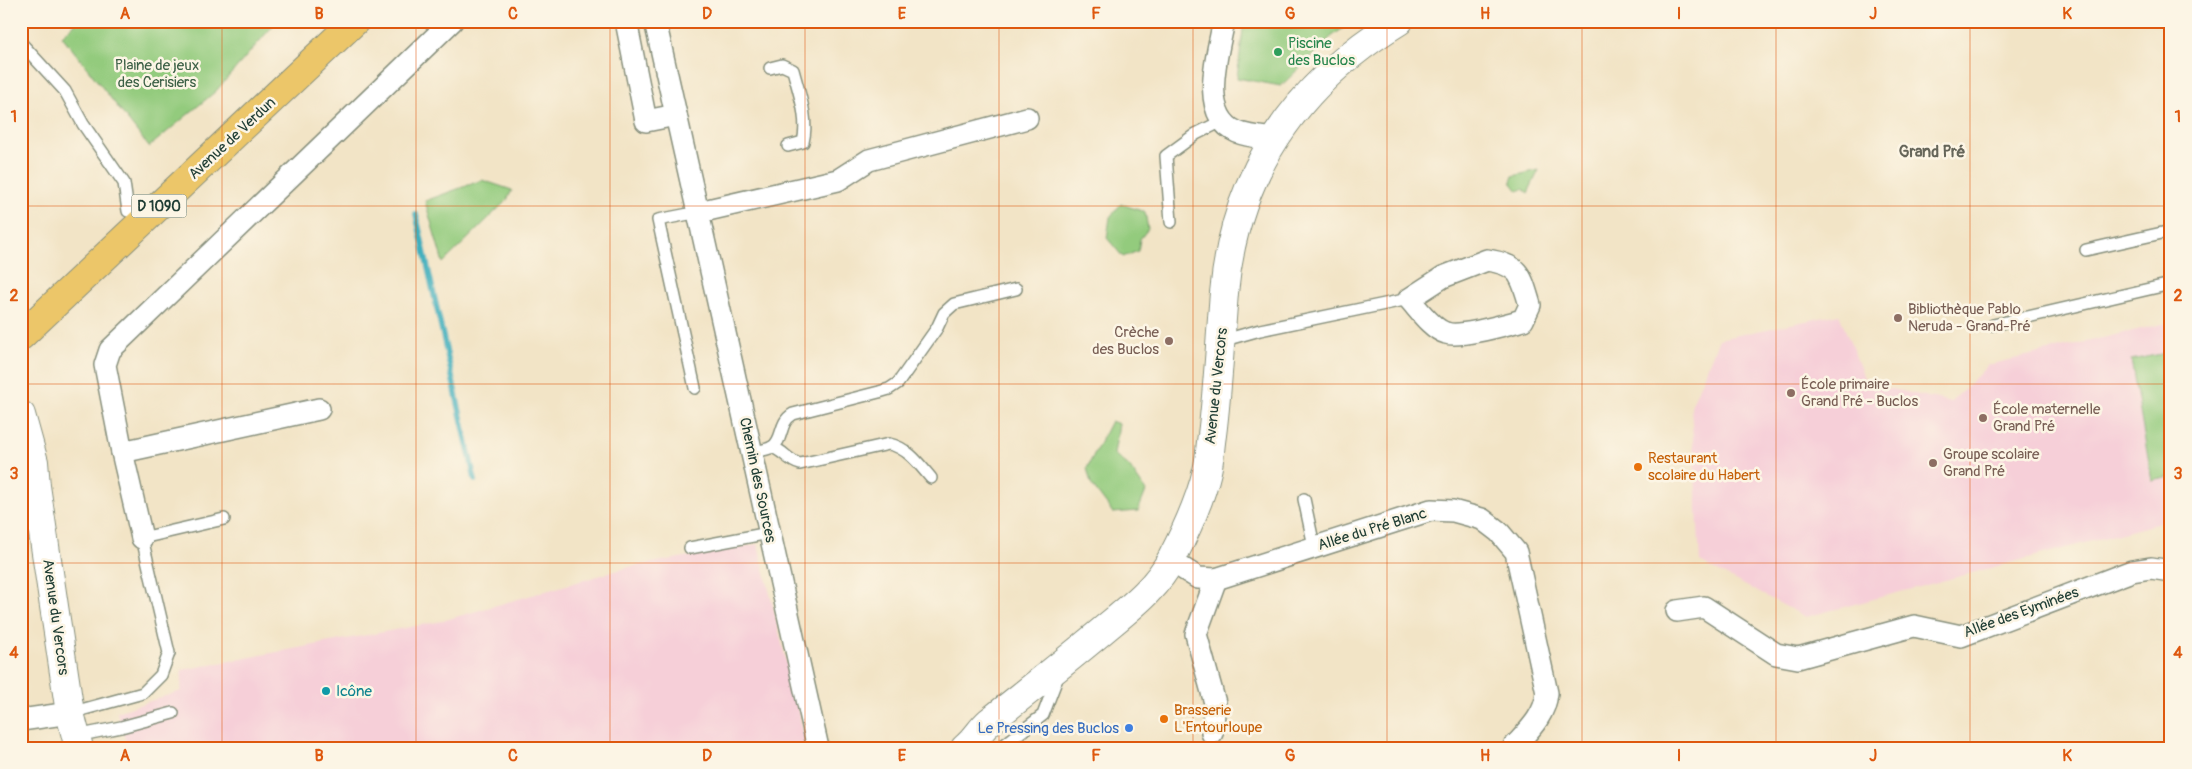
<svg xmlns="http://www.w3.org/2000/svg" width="2192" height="769" font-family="Pangolin,sans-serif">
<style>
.built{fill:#f6cfd8}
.green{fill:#93cb7d;stroke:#598458}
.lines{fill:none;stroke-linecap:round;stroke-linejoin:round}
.stream{stroke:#40afbd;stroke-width:5.5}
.service-casing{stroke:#88907d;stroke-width:14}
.minor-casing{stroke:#88907d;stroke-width:24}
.tertiary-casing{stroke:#88907d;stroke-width:30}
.primary-casing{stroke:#88907d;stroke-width:30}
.service{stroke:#fff;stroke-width:11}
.minor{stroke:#fff;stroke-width:21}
.tertiary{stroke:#fff;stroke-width:28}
.primary{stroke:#ecc669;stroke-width:28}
.grid{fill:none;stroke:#de580e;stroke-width:1;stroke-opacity:0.55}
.leisure-dot{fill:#2e9e5b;stroke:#fcf5e5;stroke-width:2}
.education-dot{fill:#8d6e63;stroke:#fcf5e5;stroke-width:2}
.food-dot{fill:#e8710a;stroke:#fcf5e5;stroke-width:2}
.culture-dot{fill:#0f9aa8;stroke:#fcf5e5;stroke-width:2}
.shop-dot{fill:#3f7fe0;stroke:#fcf5e5;stroke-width:2}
.labels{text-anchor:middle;stroke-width:5;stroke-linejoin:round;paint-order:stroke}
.shield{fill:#fcf5e5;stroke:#617469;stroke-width:1}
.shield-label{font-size:14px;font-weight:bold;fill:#1f3d34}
.leisure-label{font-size:15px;fill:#27864d;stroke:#fcf5e5;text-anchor:start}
.park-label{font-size:15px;fill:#3c6046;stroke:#fcf5e5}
.street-label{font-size:15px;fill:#1f3d34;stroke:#fcf5e5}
.education-label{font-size:15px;fill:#785e54;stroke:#fcf5e5;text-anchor:start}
.food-label{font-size:15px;fill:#c56008;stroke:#fcf5e5;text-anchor:start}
.culture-label{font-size:15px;fill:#0d838f;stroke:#fcf5e5;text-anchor:start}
.shop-label{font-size:15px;fill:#366cbe;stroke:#fcf5e5;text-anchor:end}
.neighbourhood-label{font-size:16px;font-weight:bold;fill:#66665a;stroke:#fcf5e5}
.neatline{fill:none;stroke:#de580e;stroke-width:2}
.grid-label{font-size:16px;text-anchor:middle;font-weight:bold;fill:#de580e}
</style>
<rect width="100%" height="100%" fill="#fcf5e5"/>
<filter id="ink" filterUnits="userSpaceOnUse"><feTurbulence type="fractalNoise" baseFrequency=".02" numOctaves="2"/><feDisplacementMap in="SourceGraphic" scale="10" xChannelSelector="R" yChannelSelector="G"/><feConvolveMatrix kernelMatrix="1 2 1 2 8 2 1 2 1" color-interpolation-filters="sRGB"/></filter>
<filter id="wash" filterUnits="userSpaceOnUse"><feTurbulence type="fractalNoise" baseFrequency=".0096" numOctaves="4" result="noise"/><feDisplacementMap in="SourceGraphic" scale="20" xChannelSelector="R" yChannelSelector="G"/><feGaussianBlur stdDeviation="1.12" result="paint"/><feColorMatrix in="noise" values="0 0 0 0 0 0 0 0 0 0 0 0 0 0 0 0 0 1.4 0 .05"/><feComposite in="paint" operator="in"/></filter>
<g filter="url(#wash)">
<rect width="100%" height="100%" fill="#f2e4c6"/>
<!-- built -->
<g class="built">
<polygon points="1839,314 1866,383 1951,402 1988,365 2171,322 2171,520 1806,617 1700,562 1691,406 1719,339"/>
<polygon points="758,544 807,748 128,748 121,727 117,712 181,691 182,670 442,621 629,567"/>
</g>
<!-- green -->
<g class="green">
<polygon points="78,21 277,21 216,91 149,147 62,36"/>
<polygon points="1244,21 1353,21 1331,37 1281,86 1237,78"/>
<polygon points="1539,170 1528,193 1523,189 1518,191 1511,182 1513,176"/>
<polygon points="482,180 512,190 507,200 443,263 425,201"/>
<polygon points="1121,204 1145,212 1148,229 1140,239 1138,251 1123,257 1107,238 1110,217"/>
<polygon points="2171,352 2171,477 2152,481 2131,360"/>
<polygon points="1111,421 1119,424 1114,454 1129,466 1146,491 1138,511 1113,513 1091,484 1087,468"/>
</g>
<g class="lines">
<!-- stream -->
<polyline class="stream" points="416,214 475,480"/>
</g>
</g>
<g filter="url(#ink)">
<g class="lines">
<defs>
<g id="service">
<polyline points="21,43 65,91 83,124 124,183 128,211"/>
<path d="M770,68L782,65L793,70C799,93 809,119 803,142L788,146"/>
<polyline points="1171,222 1166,156 1196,134 1222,121"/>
<polyline points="2086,250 2171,231"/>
<polyline points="1993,325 2171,284"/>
<polyline points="1221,341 1260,330 1409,299"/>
<polyline points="695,388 658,220 699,212"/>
<path d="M772,447C784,451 788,461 800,464L889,444C908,448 919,464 931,478"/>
<path d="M752,452C758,451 767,450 772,447C784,440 778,423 793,414L879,392L889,389L898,383L937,328L944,313L954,304L1016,289"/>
<polyline points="1304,499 1314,546"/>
<polyline points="690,548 769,533"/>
<polyline points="70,713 143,693 161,675 169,653 142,538 224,519"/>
<polyline points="76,736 121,727 173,713"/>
<polyline points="1000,748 1043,715 1058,676"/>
</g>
<g id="minor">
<polyline points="626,21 646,121 676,115"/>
<polyline points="655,21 818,748"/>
<path d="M1224,21C1218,52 1198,115 1237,132C1249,137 1262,137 1275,139"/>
<polyline points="699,212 838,180 869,160 1027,118"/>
<path d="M1487,260C1520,265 1521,275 1530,305L1523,320C1507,324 1460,338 1446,333C1432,329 1419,310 1409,299L1443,277Z"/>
<polyline points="122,452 105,365 110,350 452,21"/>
<polyline points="142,538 122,452 319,409"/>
<path d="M1171,561L1198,578L1216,579L1431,510L1453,511L1482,519L1499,532L1516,552L1547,693C1545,716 1528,731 1513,748"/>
<polyline points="1677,611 1704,607 1776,654 1798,658 1914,626 1961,636 2132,571 2151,568 2171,571"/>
<polyline points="21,720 70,713"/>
<polyline points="1212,733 1215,703 1196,634 1216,579"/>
</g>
<g id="tertiary">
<polyline points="21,415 34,462 36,486 70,713 79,748"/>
<path d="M965,748C976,739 980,730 989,722C1029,690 1069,659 1108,626C1131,607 1158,586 1172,558C1186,531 1200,501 1207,471C1210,459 1210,447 1212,435C1218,388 1220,340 1224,293C1235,172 1297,83 1399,21"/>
</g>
<polyline id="primary" points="21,336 355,21"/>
</defs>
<!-- service casing -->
<use href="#service" class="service-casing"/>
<!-- minor casing -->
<use href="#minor" class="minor-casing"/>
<!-- tertiary casing -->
<use href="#tertiary" class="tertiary-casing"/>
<!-- primary casing -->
<use href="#primary" class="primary-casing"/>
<!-- service -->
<use href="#service" class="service"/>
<!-- minor -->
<use href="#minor" class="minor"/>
<!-- tertiary -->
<use href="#tertiary" class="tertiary"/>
<!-- primary -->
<use href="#primary" class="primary"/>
</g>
</g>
<!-- grid -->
<path class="grid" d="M222,21V748M416,21V748M610,21V748M805,21V748M999,21V748M1193,21V748M1387,21V748M1582,21V748M1776,21V748M1970,21V748M21,206H2171M21,384H2171M21,563H2171"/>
<!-- markers -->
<circle class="leisure-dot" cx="1278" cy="52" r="5"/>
<g class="education-dot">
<circle cx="1898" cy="318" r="5"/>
<circle cx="1169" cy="341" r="5"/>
<circle cx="1791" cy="393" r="5"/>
<circle cx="1983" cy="418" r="5"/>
<circle cx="1933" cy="463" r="5"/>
</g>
<g class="food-dot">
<circle cx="1638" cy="467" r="5"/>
<circle cx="1164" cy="719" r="5"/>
</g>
<circle class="culture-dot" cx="326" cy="691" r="5"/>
<circle class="shop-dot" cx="1129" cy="728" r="5"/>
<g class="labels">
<!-- shield labels -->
<rect class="shield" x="131.5" y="194.5" width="55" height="23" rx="4"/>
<g class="shield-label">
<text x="159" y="211">D 1090</text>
</g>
<!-- leisure labels -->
<g class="leisure-label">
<text x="1288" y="48">Piscine<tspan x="1288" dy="17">des Buclos</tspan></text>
</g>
<!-- park labels -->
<g class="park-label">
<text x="157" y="70">Plaine de jeux<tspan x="157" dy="17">des Cerisiers</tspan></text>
</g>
<!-- street labels -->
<g class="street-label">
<text transform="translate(232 138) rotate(-43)" y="5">Avenue de Verdun</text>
<text transform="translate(1216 386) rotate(-84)" y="5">Avenue du Vercors</text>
<text transform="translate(758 480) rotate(78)" y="5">Chemin des Sources</text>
<text transform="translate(1372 529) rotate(-17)" y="5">Allée du Pré Blanc</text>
<text transform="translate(2021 612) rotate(-20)" y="5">Allée des Eyminées</text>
<text transform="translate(56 617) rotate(82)" y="5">Avenue du Vercors</text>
</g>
<!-- education labels -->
<g class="education-label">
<text x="1908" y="314">Bibliothèque Pablo<tspan x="1908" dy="17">Neruda - Grand-Pré</tspan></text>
<text x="1159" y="337" text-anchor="end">Crèche<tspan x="1159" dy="17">des Buclos</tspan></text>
<text x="1801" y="389">École primaire<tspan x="1801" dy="17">Grand Pré - Buclos</tspan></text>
<text x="1993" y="414">École maternelle<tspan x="1993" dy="17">Grand Pré</tspan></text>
<text x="1943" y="459">Groupe scolaire<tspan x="1943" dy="17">Grand Pré</tspan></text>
</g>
<!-- food labels -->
<g class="food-label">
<text x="1648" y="463">Restaurant<tspan x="1648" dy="17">scolaire du Habert</tspan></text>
<text x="1174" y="715">Brasserie<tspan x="1174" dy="17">L'Entourloupe</tspan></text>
</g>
<!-- culture labels -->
<g class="culture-label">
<text x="336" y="696">Icône</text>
</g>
<!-- shop labels -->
<g class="shop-label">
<text x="1119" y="733">Le Pressing des Buclos</text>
</g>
<!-- neighbourhood labels -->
<g class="neighbourhood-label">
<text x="1932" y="157">Grand Pré</text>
</g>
</g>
<!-- margin -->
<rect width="2192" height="769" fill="none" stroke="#fcf5e5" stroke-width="55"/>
<rect x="28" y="28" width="2136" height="714" class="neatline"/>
<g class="grid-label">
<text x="125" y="19">A</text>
<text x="319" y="19">B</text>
<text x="513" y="19">C</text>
<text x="707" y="19">D</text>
<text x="902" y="19">E</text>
<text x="1096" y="19">F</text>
<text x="1290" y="19">G</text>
<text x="1485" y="19">H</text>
<text x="1679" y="19">I</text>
<text x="1873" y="19">J</text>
<text x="2067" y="19">K</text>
<text x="14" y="122">1</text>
<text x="2178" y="122">1</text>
<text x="14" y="301">2</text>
<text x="2178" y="301">2</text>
<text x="14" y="479">3</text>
<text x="2178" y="479">3</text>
<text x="14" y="658">4</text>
<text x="2178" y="658">4</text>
<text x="125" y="761">A</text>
<text x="319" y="761">B</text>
<text x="513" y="761">C</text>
<text x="707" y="761">D</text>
<text x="902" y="761">E</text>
<text x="1096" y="761">F</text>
<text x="1290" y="761">G</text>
<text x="1485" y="761">H</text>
<text x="1679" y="761">I</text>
<text x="1873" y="761">J</text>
<text x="2067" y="761">K</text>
</g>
</svg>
